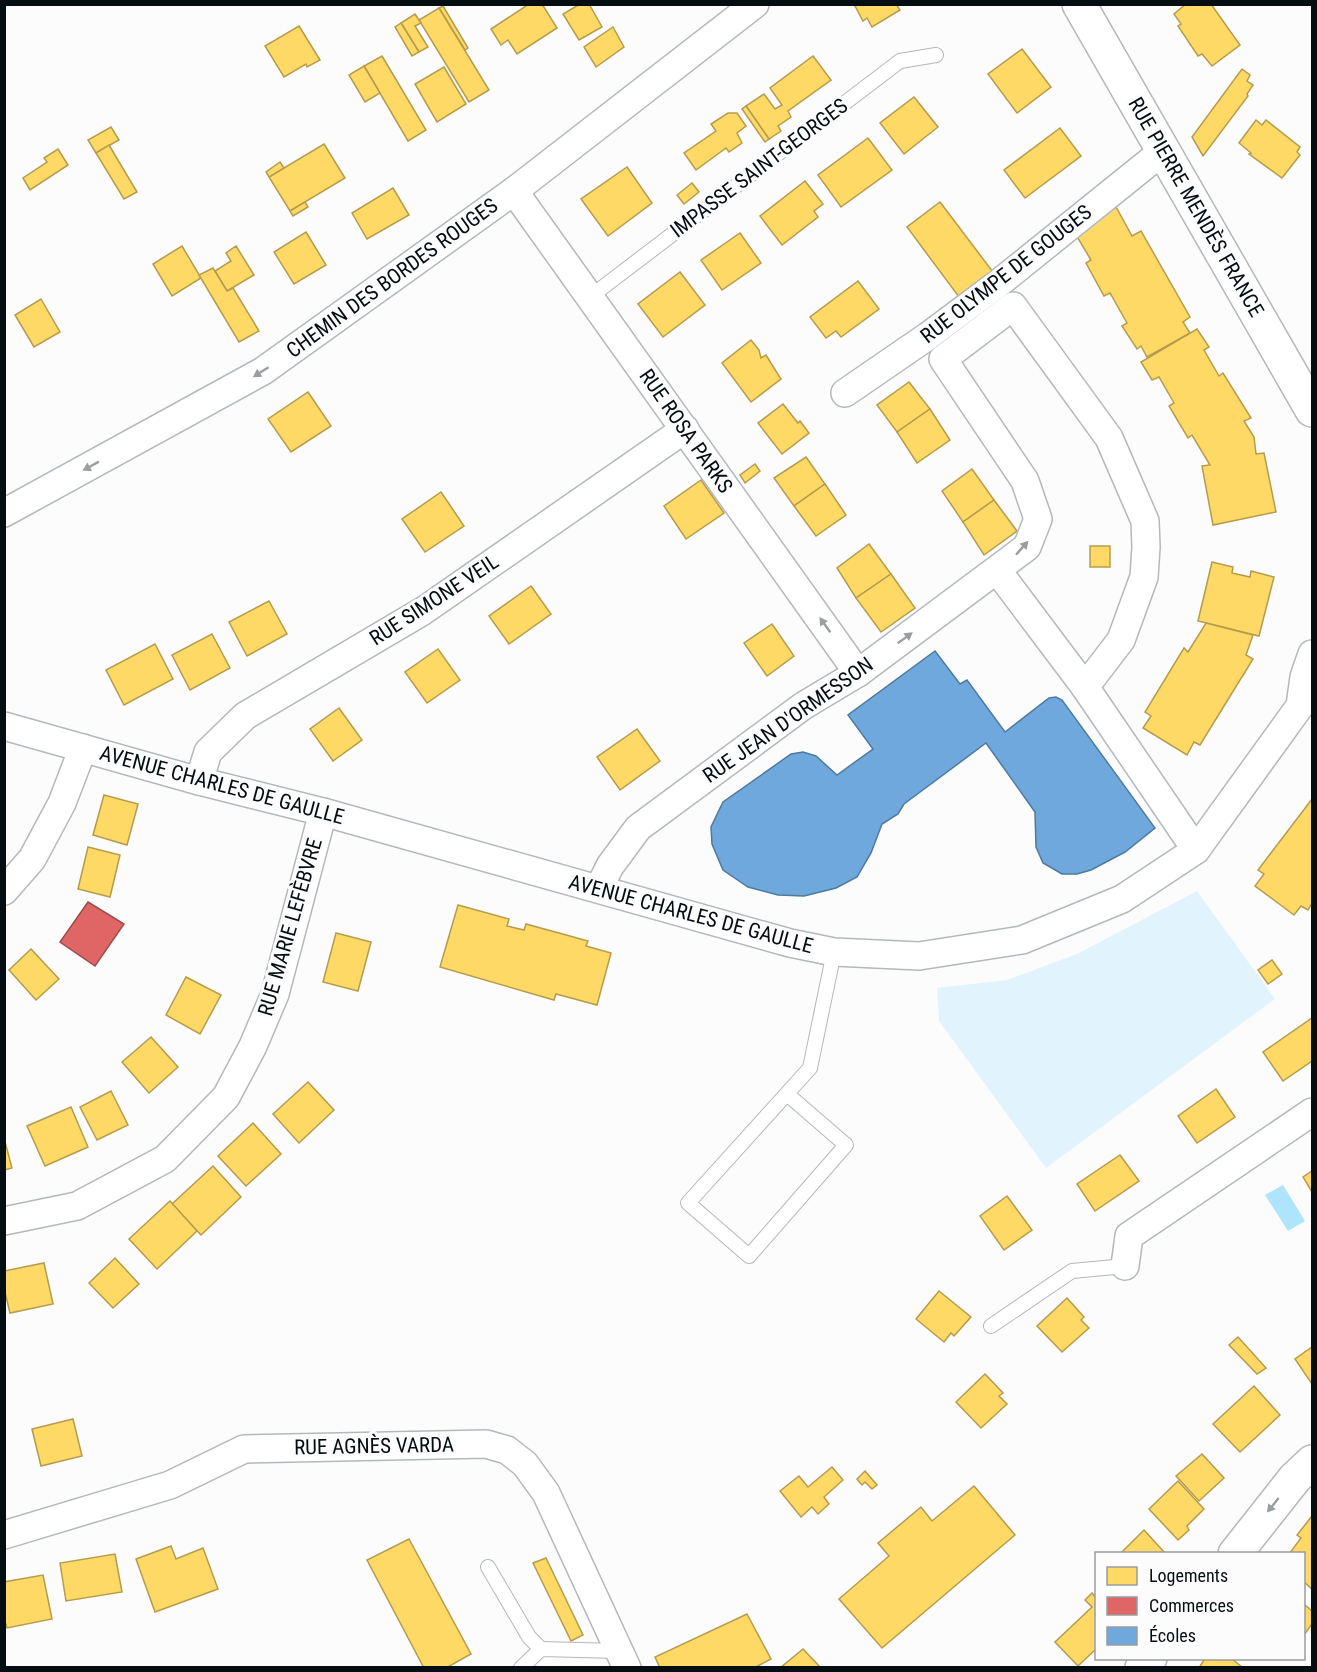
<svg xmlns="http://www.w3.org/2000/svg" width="1317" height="1672" font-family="'Roboto Condensed',sans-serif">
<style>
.green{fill:#e1f4fe}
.water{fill:#aee4fc}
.homes{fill:#ffd966;stroke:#b49c4c;stroke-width:1.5}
.shops{fill:#e06666;stroke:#9e4b4c;stroke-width:1.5}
.schools{fill:#6fa8dc;stroke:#4f7a9f;stroke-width:1.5}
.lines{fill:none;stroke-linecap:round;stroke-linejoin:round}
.service-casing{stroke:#b3b8bb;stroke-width:16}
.minor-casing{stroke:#b3b8bb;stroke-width:30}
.tertiary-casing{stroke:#b3b8bb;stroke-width:36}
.service{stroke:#fff;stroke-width:14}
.minor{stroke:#fff;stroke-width:27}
.tertiary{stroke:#fff;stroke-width:33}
.oneway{fill:#9b9ea0}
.labels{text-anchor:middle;stroke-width:6;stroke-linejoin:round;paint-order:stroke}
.street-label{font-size:21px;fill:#040d11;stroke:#fcfcfc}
</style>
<rect width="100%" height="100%" fill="#fcfcfc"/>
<!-- green -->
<polygon class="green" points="1197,891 1275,999 1046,1168 939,1021 937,988 1007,980 1077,954"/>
<!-- water -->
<polygon class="water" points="1283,1185 1305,1221 1288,1231 1265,1195"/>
<!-- homes -->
<g class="homes">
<polygon points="529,4 542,4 557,28 517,54 508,40 501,45 491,29"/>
<polygon points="580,4 589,4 602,27 579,40 563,14"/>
<polygon points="854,4 896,4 900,10 872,27 867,18 863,21"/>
<polygon points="1186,4 1211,4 1240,45 1212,66 1202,54 1198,56 1178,26 1181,24 1174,14"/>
<polygon points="443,6 468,48 465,50 439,8"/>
<polygon points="439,8 489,90 469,102 419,20"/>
<polygon points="415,14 421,23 415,26 428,47 419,52 401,23"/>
<polygon points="401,23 419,52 412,56 395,27"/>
<polygon points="299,26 320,60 307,67 306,64 284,77 265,46"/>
<polygon points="613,27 624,47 596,67 584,47"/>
<polygon points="1022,49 1051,87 1017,113 988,74"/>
<polygon points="382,56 426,130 408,141 364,66"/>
<polygon points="813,56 831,80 788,111 791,117 778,126 781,131 769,139 746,106 764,94 775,109 782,105 770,88"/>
<polygon points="364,66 380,93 365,102 349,75"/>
<polygon points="444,67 466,104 437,122 415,84"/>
<polygon points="1242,69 1250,75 1247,81 1253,85 1247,94 1248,96 1203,156 1192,137"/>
<polygon points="914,97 938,127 904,154 880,123"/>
<polygon points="746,106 769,139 765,142 742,109"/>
<polygon points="728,113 737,113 746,126 737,133 742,143 729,152 726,148 696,170 684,153 716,131 711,124"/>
<polygon points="1256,120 1262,125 1266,120 1300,147 1297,152 1300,155 1282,178 1249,154 1251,153 1239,143"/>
<polygon points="111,127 119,140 96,153 88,140"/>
<polygon points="1060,128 1081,156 1025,198 1004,170"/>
<polygon points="868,138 892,170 841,207 818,175"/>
<polygon points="324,144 345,178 290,211 269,177"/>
<polygon points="109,145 137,192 124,199 96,153"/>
<polygon points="58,149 68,165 30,190 23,178 47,162 44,158"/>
<polygon points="280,162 284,168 269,177 266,172"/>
<polygon points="627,167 652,203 608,236 581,199"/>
<polygon points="805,181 823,204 814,211 818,217 782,245 760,216"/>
<polygon points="692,183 699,192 684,204 677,195"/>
<polygon points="393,188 409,215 367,239 352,213"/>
<polygon points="305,202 308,207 293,216 290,211"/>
<polygon points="940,202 996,276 962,301 907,227"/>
<polygon points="1115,205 1132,236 1141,231 1190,317 1183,322 1190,333 1147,357 1141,346 1137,349 1122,326 1127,323 1110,293 1104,296 1086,263 1091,260 1076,235"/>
<polygon points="306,232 326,265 294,284 274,252"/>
<polygon points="740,233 761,263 722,290 701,260"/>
<polygon points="182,246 201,278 172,296 153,264"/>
<polygon points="236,246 254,275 227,291 215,271 231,261 226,253"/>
<polygon points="213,268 227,291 233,288 259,331 239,342 199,275"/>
<polygon points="680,272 705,305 663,337 638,304"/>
<polygon points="858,281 879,309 841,337 836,331 826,338 810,317"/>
<polygon points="41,299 60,332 34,347 15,315"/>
<polygon points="1197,329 1209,347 1204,350 1219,376 1223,373 1251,418 1244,421 1254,437 1256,454 1264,453 1276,512 1213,525 1202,466 1210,465 1192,435 1188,438 1169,406 1174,403 1159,377 1152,380 1141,362"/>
<polygon points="751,340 759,350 761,358 766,355 781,379 751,402 722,363"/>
<polygon points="909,382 930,409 897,432 877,405"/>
<polygon points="308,392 331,426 291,452 268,419"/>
<polygon points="783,404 798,423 800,421 809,433 782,454 758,423"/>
<polygon points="930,409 950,440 917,463 897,432"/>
<polygon points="806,457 825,484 794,506 774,478"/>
<polygon points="755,464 760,471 745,483 740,475"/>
<polygon points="972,469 994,500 963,522 942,491"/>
<polygon points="701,480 724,513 686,539 664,506"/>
<polygon points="825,484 846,515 816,536 794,506"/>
<polygon points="441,492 464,526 425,552 402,519"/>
<polygon points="994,500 1017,531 984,555 963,522"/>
<polygon points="869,544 891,574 856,598 837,568"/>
<rect x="1090" y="546" width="20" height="21"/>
<polygon points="1212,562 1233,567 1232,573 1250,577 1251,571 1274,577 1259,636 1198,621"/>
<polygon points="891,574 915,608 881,632 856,598"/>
<polygon points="531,586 551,614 509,644 489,616"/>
<polygon points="269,601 287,634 247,656 229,622"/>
<polygon points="1206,623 1253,635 1246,655 1253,659 1200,745 1194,742 1187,755 1143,728 1151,716 1145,712 1184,648 1188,652"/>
<polygon points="772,624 794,656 767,676 744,643"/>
<polygon points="212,634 230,668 190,690 172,655"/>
<polygon points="155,644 173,679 124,705 106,670"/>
<polygon points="438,649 460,680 427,703 405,672"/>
<polygon points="339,708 362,740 333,761 310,729"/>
<polygon points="637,729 660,761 620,790 597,757"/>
<polygon points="104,795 138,804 127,845 93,835"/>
<polygon points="1312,799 1312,903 1308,910 1301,906 1294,915 1255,886 1264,874 1258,870"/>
<polygon points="88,847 120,855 110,897 78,889"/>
<polygon points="458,905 509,919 507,926 524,930 526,924 588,941 586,946 611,953 597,1005 556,994 554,1000 440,967"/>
<polygon points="336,933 371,942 358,991 323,982"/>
<polygon points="31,949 59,979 36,1000 9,970"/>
<polygon points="1272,960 1282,974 1268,984 1258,970"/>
<polygon points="186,977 221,995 200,1034 166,1015"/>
<polygon points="1312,1018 1312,1061 1283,1081 1263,1052"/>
<polygon points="151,1037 178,1067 149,1093 122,1062"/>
<polygon points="308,1082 334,1110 299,1143 273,1114"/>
<polygon points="1216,1089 1235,1117 1197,1143 1178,1116"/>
<polygon points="111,1091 128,1125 97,1140 80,1107"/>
<polygon points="71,1107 88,1147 45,1166 27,1126"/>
<polygon points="253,1123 281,1154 246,1186 218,1156"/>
<polygon points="4,1138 12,1168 4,1170"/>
<polygon points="1120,1155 1139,1181 1095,1211 1077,1184"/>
<polygon points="213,1166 241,1197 201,1235 172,1204"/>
<polygon points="1312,1171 1312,1192 1303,1177"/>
<polygon points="1007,1196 1032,1230 1004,1250 980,1216"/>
<polygon points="170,1201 197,1231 157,1269 129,1239"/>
<polygon points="115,1258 139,1284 113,1308 89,1283"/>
<polygon points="44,1263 53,1304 10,1313 4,1288 4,1271"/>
<polygon points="939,1291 971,1317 954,1336 951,1333 944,1342 916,1319"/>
<polygon points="1067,1298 1084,1317 1081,1320 1089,1328 1062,1352 1037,1326"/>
<polygon points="1238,1337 1266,1368 1257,1374 1229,1345"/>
<polygon points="1312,1347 1312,1384 1295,1359"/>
<polygon points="985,1374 1003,1393 999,1396 1007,1404 981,1428 956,1402"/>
<polygon points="1254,1386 1280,1415 1240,1452 1213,1424"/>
<polygon points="73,1419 82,1456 41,1466 32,1429"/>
<polygon points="1202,1454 1224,1478 1199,1501 1176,1476"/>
<polygon points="832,1467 843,1480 824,1497 829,1504 818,1514 812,1507 801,1517 780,1491 799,1476 808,1487"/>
<polygon points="865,1471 877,1485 872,1489 865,1482 862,1485 857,1479"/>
<polygon points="1178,1481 1204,1509 1187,1526 1189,1530 1178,1540 1149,1509"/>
<polygon points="974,1486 1015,1535 882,1648 839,1599 889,1556 878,1543 921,1507 932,1521"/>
<polygon points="1312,1516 1312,1589 1304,1582 1304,1554 1289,1554 1301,1538 1297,1535"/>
<polygon points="1144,1530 1165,1553 1120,1554"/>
<polygon points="409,1539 471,1654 446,1668 424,1668 367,1560"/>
<polygon points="171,1546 176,1559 203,1548 218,1589 155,1612 136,1559"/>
<polygon points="115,1554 122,1592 66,1601 60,1563"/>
<polygon points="546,1558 583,1635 571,1641 533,1563"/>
<polygon points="43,1575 52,1619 7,1628 4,1618 4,1582"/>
<polygon points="1092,1593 1096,1598 1096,1649 1078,1666 1055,1642 1092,1607 1085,1600"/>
<polygon points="1304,1604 1312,1611 1312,1624 1304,1635"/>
<polygon points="747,1614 771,1659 754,1668 660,1668 655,1657"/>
<polygon points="803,1649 821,1668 780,1668"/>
<polygon points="1205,1658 1231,1658 1243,1668 1199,1668"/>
</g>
<!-- shops -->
<polygon class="shops" points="88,902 124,924 95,966 60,942"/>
<!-- schools -->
<polygon class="schools" points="935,651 960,684 967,680 1005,732 1049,698 1056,697 1062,700 1155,828 1125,852 1091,870 1077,874 1062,874 1043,863 1036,847 1035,812 986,743 904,804 898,814 882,824 871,853 857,877 836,888 804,896 778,895 748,887 723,870 712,844 711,827 723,802 791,754 803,752 816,756 837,775 873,749 848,715"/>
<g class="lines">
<defs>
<g id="service">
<polyline points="590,297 900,61 936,55"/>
<polyline points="787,1094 846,1145 749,1256 688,1203 810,1068 834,952"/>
<polyline points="991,1326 1072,1271 1125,1266"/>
<polyline points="488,1567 529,1637 541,1649"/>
<polyline points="521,1668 541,1649 619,1651"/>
</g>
<g id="minor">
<polyline points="514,191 858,673"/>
<polyline points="845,393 928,336 999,283 1163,151"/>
<polyline points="4,513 263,371 514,191 755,4"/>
<polyline points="997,570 1085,687 1196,850"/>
<polyline points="4,726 199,781 323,812 790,943 834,952 919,956 1022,940 1122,899 1196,850 1300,706 1304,677 1312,654"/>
<polyline points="199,781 208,752 245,716 423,611 685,429"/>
<polyline points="599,888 610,866 638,828 803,706 858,673 1027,547 1038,519 1025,481 943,359 1013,306 1109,438 1145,521 1146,547 1144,577 1121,640 1085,687"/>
<polyline points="4,891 32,859 62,803 83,748"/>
<polyline points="4,1221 77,1206 165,1159 226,1097 253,1046 275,994 323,812"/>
<polyline points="1125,1266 1129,1236 1312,1112"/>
<polyline points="4,1535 170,1485 244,1449 486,1444 507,1450 525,1464 546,1493 627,1668"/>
</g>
<g id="tertiary">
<polyline points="1079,4 1312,410"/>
<polyline points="1235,1554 1295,1478 1312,1462"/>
<polyline points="1142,1668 1150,1658"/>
</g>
</defs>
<!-- service casing -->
<use href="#service" class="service-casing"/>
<!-- minor casing -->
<use href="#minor" class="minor-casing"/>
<!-- tertiary casing -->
<use href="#tertiary" class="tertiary-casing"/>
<!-- service -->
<use href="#service" class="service"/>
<!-- minor -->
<use href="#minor" class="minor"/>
<!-- tertiary -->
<use href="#tertiary" class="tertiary"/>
</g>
<!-- one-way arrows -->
<defs><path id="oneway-solid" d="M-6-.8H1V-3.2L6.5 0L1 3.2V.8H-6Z" transform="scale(1.5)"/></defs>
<g class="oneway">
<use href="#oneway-solid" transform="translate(261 372) rotate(148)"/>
<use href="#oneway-solid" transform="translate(91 466) rotate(151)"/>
<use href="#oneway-solid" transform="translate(1022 548) rotate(-48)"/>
<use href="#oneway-solid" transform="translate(825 625) rotate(-126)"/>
<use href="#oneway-solid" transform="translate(905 638) rotate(-36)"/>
<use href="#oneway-solid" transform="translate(1273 1505) rotate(129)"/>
</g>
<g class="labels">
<!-- street labels -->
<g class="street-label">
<text transform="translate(759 168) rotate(-37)" y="7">IMPASSE SAINT-GEORGES</text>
<text transform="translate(1196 207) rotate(60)" y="7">RUE PIERRE MENDÈS FRANCE</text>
<text transform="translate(1006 274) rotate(-38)" y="7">RUE OLYMPE DE GOUGES</text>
<text transform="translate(392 278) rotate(-36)" y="7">CHEMIN DES BORDES ROUGES</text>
<text transform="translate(686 431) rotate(55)" y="7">RUE ROSA PARKS</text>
<text transform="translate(434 600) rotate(-33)" y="7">RUE SIMONE VEIL</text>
<text transform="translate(788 720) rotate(-35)" y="7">RUE JEAN D'ORMESSON</text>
<text transform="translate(222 785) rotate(15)" y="7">AVENUE CHARLES DE GAULLE</text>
<text transform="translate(691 914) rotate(15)" y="7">AVENUE CHARLES DE GAULLE</text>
<text transform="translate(290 927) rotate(-74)" y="7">RUE MARIE LEFÈBVRE</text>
<text transform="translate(374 1446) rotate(-1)" y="7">RUE AGNÈS VARDA</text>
</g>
</g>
<!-- border -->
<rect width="1317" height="1672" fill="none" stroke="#040d11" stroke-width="12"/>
<!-- legend -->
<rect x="1095" y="1552" width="210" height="108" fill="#fcfcfc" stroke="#999c9e" stroke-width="1.5"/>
<rect x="1107" y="1567" width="30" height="18" fill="#ffd966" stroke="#999c9e" stroke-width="1.5"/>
<text x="1149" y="1582" font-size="18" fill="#040d11">Logements</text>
<rect x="1107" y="1597" width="30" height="18" fill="#e06666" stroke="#999c9e" stroke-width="1.5"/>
<text x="1149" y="1612" font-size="18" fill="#040d11">Commerces</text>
<rect x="1107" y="1627" width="30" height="18" fill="#6fa8dc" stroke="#999c9e" stroke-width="1.5"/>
<text x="1149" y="1642" font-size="18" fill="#040d11">Écoles</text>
</svg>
